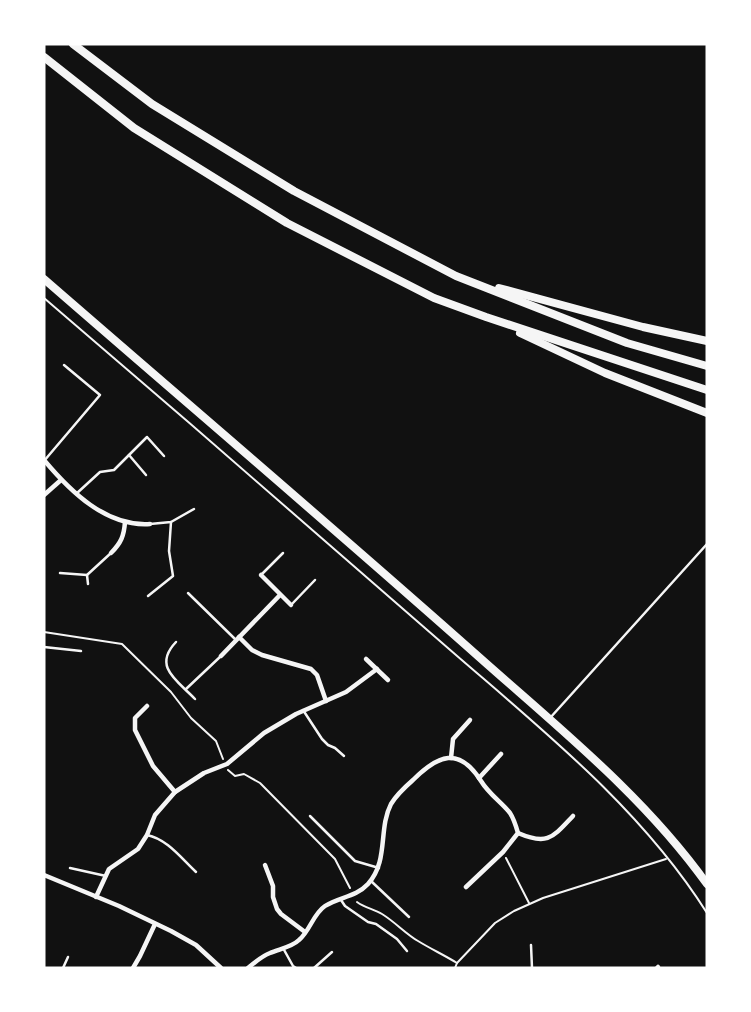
<svg xmlns="http://www.w3.org/2000/svg" width="751" height="1012" font-family="'Varela Round',sans-serif">
<style>
.lines{fill:none;stroke-linecap:round;stroke-linejoin:round}
.path{stroke:#f5f5f5;stroke-width:2}
.service{stroke:#f5f5f5;stroke-width:2.5}
.minor{stroke:#f5f5f5;stroke-width:4.5}
.primary{stroke:#f5f5f5;stroke-width:8}
.trunk{stroke:#f5f5f5;stroke-width:8}
</style>
<rect width="100%" height="100%" fill="#111"/>
<g class="lines">
<!-- path -->
<g class="path">
<path d="M44,298C177,412 309,526 441,642C536,725 639,805 707,913"/>
<polyline points="44,632 122,644 171,692 191,718 216,741 223,759"/>
<polyline points="228,770 235,776 244,774 260,783 335,859 350,888"/>
<polyline points="506,858 529,903"/>
<path d="M357,902C365,908 374,909 382,914C395,922 406,934 418,941C431,949 444,955 457,963"/>
<polyline points="455,968 457,963 495,923 514,911 543,898 666,859"/>
</g>
<!-- service -->
<g class="service">
<polyline points="129,455 146,475"/>
<polyline points="44,461 100,395 64,365"/>
<polyline points="76,494 100,472 114,470 147,437 164,456"/>
<polyline points="150,524 171,522 194,509"/>
<polyline points="60,573 87,575 111,553"/>
<polyline points="87,575 88,584"/>
<polyline points="261,575 283,553"/>
<polyline points="188,593 236,640"/>
<polyline points="148,596 173,576 169,551 171,522"/>
<polyline points="291,605 315,580"/>
<path d="M176,642C152,667 178,681 195,699"/>
<polyline points="44,647 81,651"/>
<polyline points="186,689 221,656"/>
<polyline points="303,710 322,739 328,745 335,748 344,756"/>
<polyline points="550,718 707,544"/>
<polyline points="310,816 355,861 379,868"/>
<path d="M147,835C167,839 181,858 196,872"/>
<polyline points="70,868 106,876"/>
<polyline points="371,881 409,917"/>
<polyline points="341,900 345,906 368,922 376,924 397,939 407,951"/>
<polyline points="531,945 532,968"/>
<polyline points="283,948 293,966 296,968"/>
<polyline points="63,968 68,957"/>
<polyline points="314,968 332,952"/>
</g>
<!-- minor -->
<g class="minor">
<path d="M44,460C70,491 106,527 150,524"/>
<polyline points="44,495 61,480"/>
<path d="M111,553C121,543 124,536 125,522"/>
<polyline points="261,575 291,605"/>
<polyline points="239,637 252,650 262,655 311,669 317,675 326,701"/>
<polyline points="221,656 280,595"/>
<polyline points="366,659 388,680"/>
<polyline points="147,706 135,718 135,730 153,766 175,792"/>
<polyline points="451,758 453,739 470,720"/>
<polyline points="479,778 501,754"/>
<path d="M518,833C548,846 553,837 573,816"/>
<polyline points="265,865 273,886 273,897 277,909 281,914 305,932"/>
<polyline points="44,875 119,906 171,931 196,945 221,968"/>
<polyline points="96,897 109,869 138,849 147,835 155,815 175,792 204,773 227,764 264,733 296,714 346,692 377,669"/>
<polyline points="133,968 140,956 155,924"/>
<path d="M248,968C255,962 262,956 270,953C279,949 292,947 299,940C310,931 313,914 325,906C339,897 356,897 368,884C389,861 378,829 391,804C397,794 405,787 413,780C438,755 459,746 481,781C489,794 501,802 510,813C514,819 516,826 518,833L503,852L466,887"/>
<polyline points="657,968 658,967"/>
</g>
<!-- primary -->
<path class="primary" d="M44,279C189,405 336,530 479,657C560,729 644,796 707,884"/>
<!-- trunk -->
<g class="trunk">
<polyline points="73,44 152,104 294,191 456,276 627,343 707,366"/>
<polyline points="44,57 134,128 287,223 434,298 486,317 707,390"/>
<polyline points="499,288 643,327 707,341"/>
<polyline points="520,333 605,373 707,413"/>
</g>
</g>
<!-- border -->
<rect width="751" height="1012" fill="none" stroke="#ffffff" stroke-width="91"/>
</svg>
